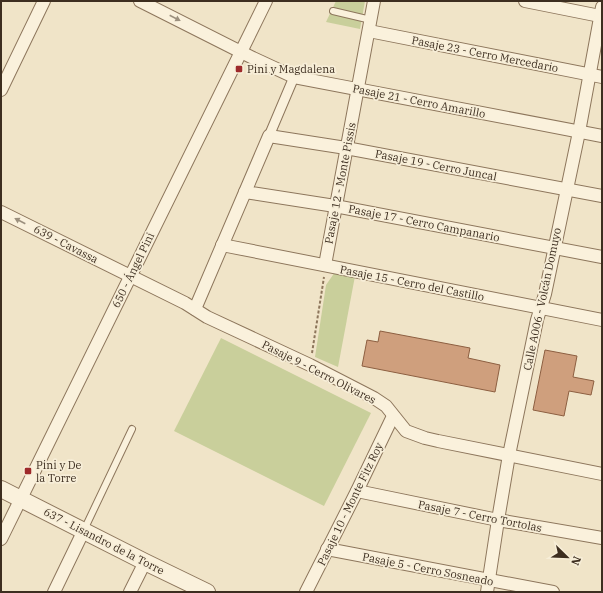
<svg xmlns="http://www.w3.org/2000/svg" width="603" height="593" font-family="'IBM Plex Serif',serif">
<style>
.green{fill:#c9cf9b}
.building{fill:#cf9f7d;stroke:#8d5f41}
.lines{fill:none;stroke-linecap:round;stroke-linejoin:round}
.service-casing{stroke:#8d765c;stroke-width:8}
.pedestrian-casing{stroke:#8d765c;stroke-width:11}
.minor-casing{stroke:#8d765c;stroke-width:14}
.tertiary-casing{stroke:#8d765c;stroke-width:18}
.path{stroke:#8d765c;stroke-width:2;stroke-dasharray:3 2;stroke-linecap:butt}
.service{stroke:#faf1dc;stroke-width:6}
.pedestrian{stroke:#faf1dc;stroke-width:9}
.minor{stroke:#faf1dc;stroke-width:12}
.tertiary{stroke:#faf1dc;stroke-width:16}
.oneway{fill:#9c907e}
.poi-dot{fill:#9e2a2b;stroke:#f7eed8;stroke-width:1.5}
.labels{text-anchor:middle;stroke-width:3.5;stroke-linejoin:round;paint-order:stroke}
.street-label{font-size:11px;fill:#3d2e20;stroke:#f7eed8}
.poi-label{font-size:11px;fill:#3d2e20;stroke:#f7eed8;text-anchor:start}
</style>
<rect width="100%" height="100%" fill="#f0e4c8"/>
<!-- green -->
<g class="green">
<polygon points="336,1 365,1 360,29 326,22"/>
<polygon points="335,272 355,276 338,367 315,357 326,285"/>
<polygon points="221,338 371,413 324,506 174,431"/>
</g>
<!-- building -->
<g class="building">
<polygon points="380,331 470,348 468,358 500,365 495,392 362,366 367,340 378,342"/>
<polygon points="545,350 577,356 573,377 594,381 591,395 569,391 564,416 533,410"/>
</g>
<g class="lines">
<defs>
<g id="service">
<polyline points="333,11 371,20"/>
<polyline points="84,530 132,429"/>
</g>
<polyline id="pedestrian" points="269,136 294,77"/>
<g id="minor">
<polyline points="140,1 253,58 294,77 602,136"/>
<polyline points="525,1 600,16"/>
<polyline points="369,31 602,77"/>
<polyline points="1,90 44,1"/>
<polyline points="245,192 335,206 602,257"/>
<polyline points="1,212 185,303 207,317 310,365 374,398 386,406 406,431 425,438 438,441 602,474"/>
<polyline points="222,245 602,320"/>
<polyline points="325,265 374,1"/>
<polyline points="195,309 269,136 346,148 602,196"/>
<polyline points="357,491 498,520 602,538"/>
<polyline points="1,539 266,1"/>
<polyline points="327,549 553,592"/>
<polyline points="54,592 84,530"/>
<polyline points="130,592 145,562"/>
<polyline points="306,592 357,491 393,416"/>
<polyline points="487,592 498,520 509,455 537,320 545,294 579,132 602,7"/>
</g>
<polyline id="tertiary" points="1,489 145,562 207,592"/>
</defs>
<!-- service casing -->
<use href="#service" class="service-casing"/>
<!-- pedestrian casing -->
<use href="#pedestrian" class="pedestrian-casing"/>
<!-- minor casing -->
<use href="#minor" class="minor-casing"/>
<!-- tertiary casing -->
<use href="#tertiary" class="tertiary-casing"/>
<!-- path -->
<polyline class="path" points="312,353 324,277"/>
<!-- service -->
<use href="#service" class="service"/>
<!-- pedestrian -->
<use href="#pedestrian" class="pedestrian"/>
<!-- minor -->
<use href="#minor" class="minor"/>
<!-- tertiary -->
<use href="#tertiary" class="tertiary"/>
</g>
<!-- one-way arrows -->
<defs><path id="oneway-solid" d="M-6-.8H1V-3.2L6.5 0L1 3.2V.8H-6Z"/></defs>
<g class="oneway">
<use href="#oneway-solid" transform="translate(175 18) rotate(27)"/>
<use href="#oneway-solid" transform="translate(20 221) rotate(-153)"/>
</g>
<!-- markers -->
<g class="poi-dot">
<rect x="235" y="65" width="8" height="8" rx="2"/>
<rect x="24" y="467" width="8" height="8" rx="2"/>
</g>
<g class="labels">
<!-- street labels -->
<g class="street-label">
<text transform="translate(485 54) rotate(11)" y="4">Pasaje 23 - Cerro Mercedario</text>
<text transform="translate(419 101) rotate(11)" y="4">Pasaje 21 - Cerro Amarillo</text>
<text transform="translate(436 165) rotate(11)" y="4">Pasaje 19 - Cerro Juncal</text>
<text transform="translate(340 183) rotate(-79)" y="4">Pasaje 12 - Monte Pissis</text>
<text transform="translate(424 223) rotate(11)" y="4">Pasaje 17 - Cerro Campanario</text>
<text transform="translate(66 244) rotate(27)" y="4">639 - Cavassa</text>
<text transform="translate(133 270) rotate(-64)" y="4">650 - Ángel Pini</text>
<text transform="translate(412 283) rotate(11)" y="4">Pasaje 15 - Cerro del Castillo</text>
<text transform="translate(542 299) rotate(-78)" y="4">Calle A006 - Volcán Domuyo</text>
<text transform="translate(319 372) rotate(27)" y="4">Pasaje 9 - Cerro Olivares</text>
<text transform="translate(350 504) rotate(-64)" y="4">Pasaje 10 - Monte Fitz Roy</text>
<text transform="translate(480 516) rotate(11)" y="4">Pasaje 7 - Cerro Tortolas</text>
<text transform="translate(104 541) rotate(27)" y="4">637 - Lisandro de la Torre</text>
<text transform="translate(428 569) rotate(11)" y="4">Pasaje 5 - Cerro Sosneado</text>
</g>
<!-- poi labels -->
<g class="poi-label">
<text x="247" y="73">Pini y Magdalena</text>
<text x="36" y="469">Pini y De<tspan x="36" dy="13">la Torre</tspan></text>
</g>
</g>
<!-- border -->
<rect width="603" height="593" fill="none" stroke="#3d2e20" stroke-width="4"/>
<!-- north arrow -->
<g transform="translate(567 557) rotate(113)" stroke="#f7eed8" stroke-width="3" paint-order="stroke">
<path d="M0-3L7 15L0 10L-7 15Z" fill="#3d2e20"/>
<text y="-6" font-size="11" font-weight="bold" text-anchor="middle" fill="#3d2e20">N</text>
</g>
</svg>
